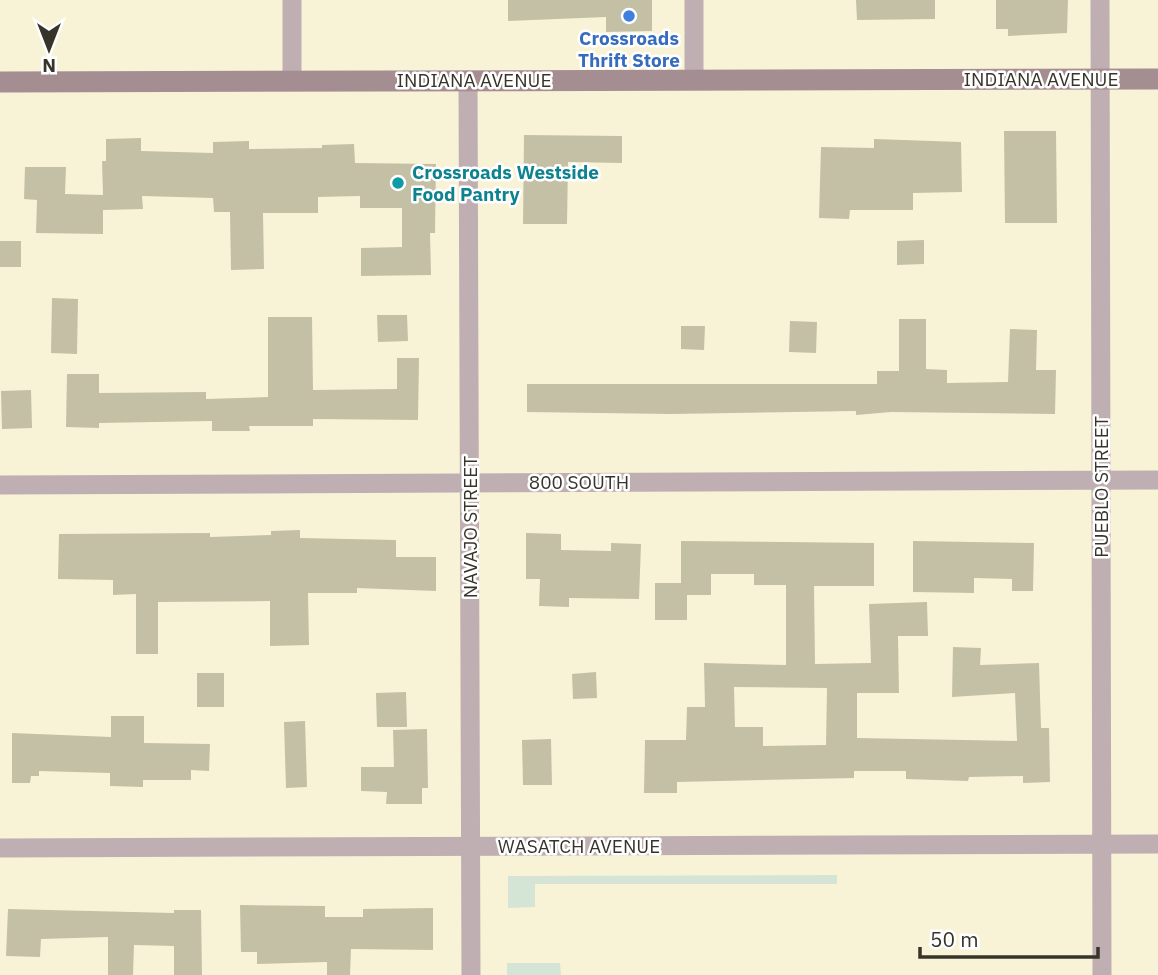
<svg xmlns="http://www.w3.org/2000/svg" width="1158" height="975" font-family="'IBM Plex Sans',sans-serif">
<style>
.green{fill:#d4e5d5}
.building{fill:#c4c0a5;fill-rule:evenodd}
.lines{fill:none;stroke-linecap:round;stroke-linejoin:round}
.street{stroke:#bfafb2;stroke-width:19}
.secondary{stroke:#a58e92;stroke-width:21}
.shop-dot{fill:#3f7fe0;stroke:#fff;stroke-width:2.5}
.culture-dot{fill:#0f9aa8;stroke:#fff;stroke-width:2.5}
.labels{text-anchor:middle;stroke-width:5;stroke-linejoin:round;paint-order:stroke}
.shop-label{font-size:19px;font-weight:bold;fill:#366cbe;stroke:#fff}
.street-label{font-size:19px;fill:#37352a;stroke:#fff}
.culture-label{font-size:19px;font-weight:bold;fill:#0d838f;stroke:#fff;text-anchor:start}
</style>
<rect width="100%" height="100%" fill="#f8f3d7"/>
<!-- green -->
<g class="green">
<polygon points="837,875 837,884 535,884 535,907 508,908 508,876"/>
<polygon points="507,963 560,963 561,975 507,975"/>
</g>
<!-- building -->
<g class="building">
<polygon points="508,0 652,0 652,31 606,32 606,17 508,21"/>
<polygon points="856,0 935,0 935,19 857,20"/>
<polygon points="996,0 1068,0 1067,33 1008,36 1008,29 996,29"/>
<polygon points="1004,131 1056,131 1057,223 1005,223"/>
<polygon points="524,135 622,136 622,163 568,162 567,224 523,224"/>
<polygon points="141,138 141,151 213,153 213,142 249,141 249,149 322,148 322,145 354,144 355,163 436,164 435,233 430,233 431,275 361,276 361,248 402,247 402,208 360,208 360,196 318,197 318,213 263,213 264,269 231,270 230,212 214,212 213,198 142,196 143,209 103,210 103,201 103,234 36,233 37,200 24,199 25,167 66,167 65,194 103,195 102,161 106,161 106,139"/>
<polygon points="874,139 961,142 962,192 913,193 913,210 850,210 849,219 819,218 821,147 874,148"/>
<polygon points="924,240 924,264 897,265 897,241"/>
<rect x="0" y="241" width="21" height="26"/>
<polygon points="52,298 78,299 77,354 51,353"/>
<polygon points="377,315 407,315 408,341 378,342"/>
<polygon points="268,317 312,317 313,390 397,389 397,358 419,358 418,420 313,419 313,426 249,426 250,431 212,431 212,421 99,423 99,428 66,427 67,374 99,374 99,393 206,392 206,399 268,397"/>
<polygon points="899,319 926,319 926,369 947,370 947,383 1008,382 1010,329 1037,330 1036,370 1056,370 1055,414 891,412 856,415 856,411 671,414 527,412 527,384 877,384 877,371 899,371"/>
<polygon points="790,321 817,322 816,353 789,352"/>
<polygon points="681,326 705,326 704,350 681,349"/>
<polygon points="31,390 32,428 2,429 1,391"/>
<polygon points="300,530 300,538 396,540 396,557 436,557 436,591 357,588 357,593 308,593 309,645 270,646 270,601 158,602 158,654 136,654 136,594 113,595 113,580 58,579 59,534 210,533 210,537 271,535 271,531"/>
<polygon points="526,533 561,534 561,550 611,551 611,543 641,544 639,599 569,598 569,607 539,606 540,579 526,579"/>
<path d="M681,541L874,543V586H814L815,664L871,663L869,604L927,602L928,636H898L899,693H857V738L1017,741L1015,693L952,697L953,647L981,648L980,665L1039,663L1041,728H1049L1050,782L1023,783V776L969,777L968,781L906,779V771H854V778L677,782V793H644L645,740H686L687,707H705L704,663L786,665V585H754V574H711V595H687V620H655V583H681ZM734,687L827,688L826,745L763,746V727H735Z"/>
<polygon points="913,541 1034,543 1033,591 1012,591 1012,579 974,578 974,593 913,592"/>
<polygon points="596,672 597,698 573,699 572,674"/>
<rect x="197" y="673" width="27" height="34"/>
<polygon points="406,692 407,727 377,727 376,693"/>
<polygon points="111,716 144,716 144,743 210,744 209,771 191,770 191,780 143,780 143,787 110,786 110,773 39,771 39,776 31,776 30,783 12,783 12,733 111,737"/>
<polygon points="305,721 307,787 286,788 284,722"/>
<polygon points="427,729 428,788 422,788 422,804 386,804 387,792 361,791 361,767 394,767 393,730"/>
<polygon points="551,739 552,785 523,785 522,740"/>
<polygon points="240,905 325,906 325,917 363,917 363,909 433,908 433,950 351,949 350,975 327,975 327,962 257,964 257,952 241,952"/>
<polygon points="8,909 174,913 174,910 201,910 202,975 174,975 174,946 134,945 133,975 108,975 108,937 41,939 40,957 6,956"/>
</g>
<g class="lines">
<!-- street -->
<g class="street">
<polyline points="292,0 292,81"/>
<polyline points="694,0 694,79"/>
<polyline points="1100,0 1102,975"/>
<polyline points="468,80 471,975"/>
<polyline points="0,485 1158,480"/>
<polyline points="0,848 1158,844"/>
</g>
<!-- secondary -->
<polyline class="secondary" points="0,82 1158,79"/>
</g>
<!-- markers -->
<circle class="shop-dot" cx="629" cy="16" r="7"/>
<circle class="culture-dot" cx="398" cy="183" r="7"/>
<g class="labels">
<!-- shop labels -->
<g class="shop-label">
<text x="629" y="45">Crossroads<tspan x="629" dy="22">Thrift Store</tspan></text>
</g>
<!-- street labels -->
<g class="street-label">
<text x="1041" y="86">INDIANA AVENUE</text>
<text x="474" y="87">INDIANA AVENUE</text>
<text x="579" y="489">800 SOUTH</text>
<text transform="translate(1101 487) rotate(-90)" y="7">PUEBLO STREET</text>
<text transform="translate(470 527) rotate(-90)" y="7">NAVAJO STREET</text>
<text x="579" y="853">WASATCH AVENUE</text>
</g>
<!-- culture labels -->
<g class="culture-label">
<text x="412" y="179">Crossroads Westside<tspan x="412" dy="22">Food Pantry</tspan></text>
</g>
</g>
<!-- north arrow -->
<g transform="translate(49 49) rotate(180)" stroke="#ffffff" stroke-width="5" paint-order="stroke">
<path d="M0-5L12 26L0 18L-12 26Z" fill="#37352a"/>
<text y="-10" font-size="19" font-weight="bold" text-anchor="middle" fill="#37352a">N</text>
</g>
<!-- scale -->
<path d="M920 947v10h178v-10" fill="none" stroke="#37352a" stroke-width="3.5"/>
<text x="930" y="947" font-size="21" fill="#37352a" stroke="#ffffff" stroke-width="5" paint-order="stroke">50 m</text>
</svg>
